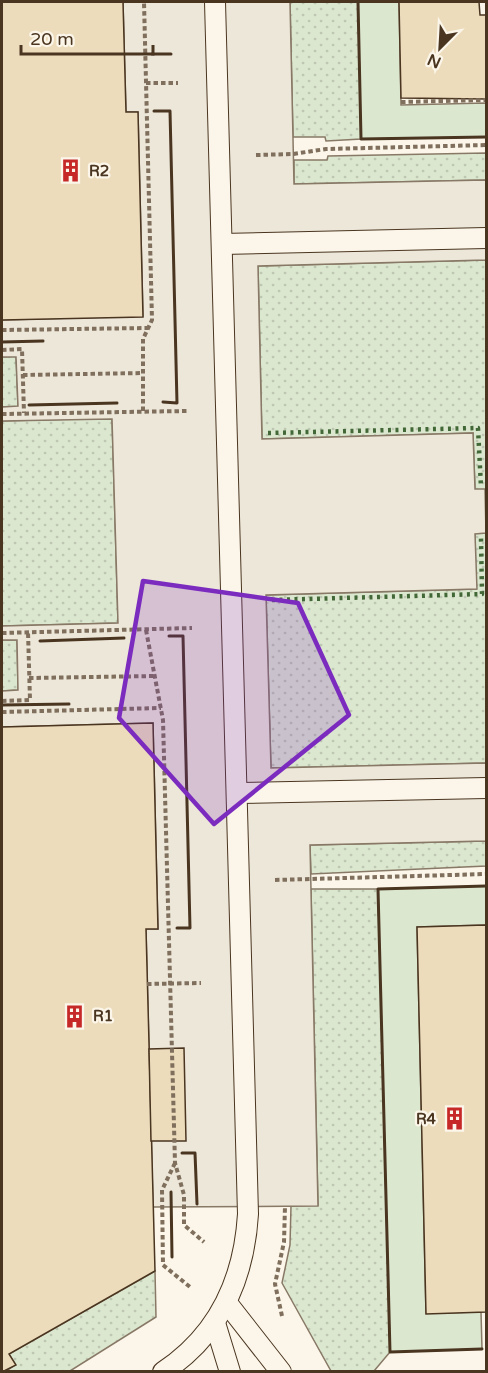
<svg xmlns="http://www.w3.org/2000/svg" width="488" height="1373" font-family="'Varela Round',sans-serif">
<style>
.grass{fill:url(#grass-dots);stroke:#887966;stroke-width:1.5}
.garden{fill:#dce7d0;stroke:#887966;stroke-width:1.5}
.parking{fill:#ede7d9;stroke:#887966;stroke-width:1.5}
.building{fill:#ecdcbc;stroke:#4a3520;stroke-width:1.5}
.lines{fill:none;stroke-linecap:round;stroke-linejoin:round}
.service-casing{stroke:#4a3520;stroke-width:22}
.path{stroke:#7f6f5c;stroke-width:4;stroke-dasharray:4.5 3;stroke-linecap:butt}
.service{stroke:#fbf6e9;stroke-width:20}
.hedge{stroke:#436837;stroke-width:4.5;stroke-dasharray:3 4.5;stroke-linecap:butt}
.wall{stroke:#4a3520;stroke-width:3}
.marked{fill:#7b2cbf;fill-opacity:0.2;stroke:#7b2cbf;stroke-width:4.5;stroke-linejoin:round}
.labels{text-anchor:middle;stroke-width:4.5;stroke-linejoin:round;paint-order:stroke}
.poi-label{font-size:15px;font-weight:bold;fill:#4a3520;stroke:#fbf6e9;text-anchor:start}
</style>
<defs>
<pattern id="grass-dots" width="8" height="8" patternUnits="userSpaceOnUse" patternTransform="scale(1.5)"><rect width="8" height="8" fill="#dce7d0"/><path d="M2 2h.1M6 6h.1" fill="none" stroke="#bec7b2" stroke-width="1.8" stroke-linecap="round"/></pattern>
</defs>
<rect width="100%" height="100%" fill="#fbf6e9"/>
<!-- grass -->
<g class="grass">
<polygon points="290,2 358,2 361,139 326,141 325,137 293,137"/>
<polygon points="486,153 486,180 294,184 294,160 327,160 328,156"/>
<polygon points="486,260 486,526 485,490 475,490 473,433 262,439 258,266"/>
<polygon points="16,356 18,407 2,407 2,357"/>
<polygon points="112,418 118,623 2,626 2,421"/>
<polygon points="475,533 486,533 486,763 271,768 266,595 476,589"/>
<polygon points="2,640 17,640 18,690 2,691"/>
<polygon points="486,841 486,866 311,874 310,845"/>
<polygon points="311,889 378,889 390,1352 374,1371 331,1371 282,1283 290,1245 291,1206 318,1205"/>
<polygon points="155,1271 156,1317 70,1371 5,1372 15,1365 9,1354"/>
</g>
<!-- garden -->
<g class="garden">
<polygon points="358,2 399,2 401,105 486,103 486,137 361,139"/>
<polygon points="486,886 486,925 417,927 426,1313 481,1312 482,1349 390,1352 378,889"/>
</g>
<!-- parking -->
<polygon class="parking" points="123,2 290,2 294,184 486,180 486,260 258,266 262,439 473,433 475,489 485,489 486,533 475,534 477,589 266,595 271,768 486,763 486,841 310,845 318,1206 153,1207 146,929 158,929 153,723 2,727 2,691 18,690 17,640 2,640 2,626 118,623 112,419 2,421 2,407 18,406 16,357 2,357 2,320 143,316 138,112 126,112"/>
<!-- building -->
<g class="building">
<polygon points="2,2 123,2 126,112 138,112 143,317 2,320"/>
<polygon points="399,2 479,2 480,15 486,15 486,99 401,98"/>
<polygon points="153,723 158,929 146,929 155,1271 9,1354 16,1365 2,1372 2,727"/>
<polygon points="486,925 486,1312 426,1314 417,927"/>
<polygon points="184,1048 186,1141 151,1141 149,1049"/>
</g>
<g class="lines">
<defs>
<g id="service">
<polyline points="222,244 486,238"/>
<polyline points="238,793 486,788"/>
<polyline points="227,1303 281,1372"/>
<polyline points="215,1323 230,1372"/>
<path d="M163,1372C219,1335 244,1280 248,1214L215,2"/>
</g>
</defs>
<!-- service casing -->
<use href="#service" class="service-casing"/>
<!-- path -->
<g class="path">
<polyline points="146,83 178,83"/>
<polyline points="401,102 486,100"/>
<polyline points="256,155 293,154 326,149 486,145"/>
<polyline points="2,330 148,328"/>
<polyline points="2,350 22,349 24,413"/>
<polyline points="23,375 143,373"/>
<polyline points="143,411 143,339 152,320 144,2"/>
<polyline points="2,414 187,411"/>
<polyline points="146,630 163,720 175,1163 184,1195 184,1225 204,1242"/>
<polyline points="2,633 192,628"/>
<polyline points="29,678 155,676"/>
<polyline points="2,701 30,700 28,632"/>
<polyline points="2,712 161,708"/>
<polyline points="275,880 486,874"/>
<polyline points="147,984 201,983"/>
<polyline points="175,1163 162,1190 163,1265 190,1287"/>
<polyline points="282,1316 275,1284 284,1242 285,1206"/>
</g>
<!-- service -->
<use href="#service" class="service"/>
<!-- hedge -->
<g class="hedge">
<polyline points="268,433 478,428 481,487"/>
<polyline points="272,600 482,594 481,538"/>
</g>
<!-- wall -->
<g class="wall">
<polyline points="358,2 361,139 486,137"/>
<polyline points="152,54 171,54"/>
<polyline points="154,111 170,111 177,403 163,402"/>
<polyline points="2,342 43,341"/>
<polyline points="29,405 117,403"/>
<polyline points="169,636 183,636 190,928 177,928"/>
<polyline points="40,641 124,638"/>
<polyline points="2,705 69,704"/>
<polyline points="182,1153 195,1153 197,1204"/>
<polyline points="171,1192 172,1257"/>
<polyline points="482,1349 390,1352 378,889 486,886"/>
</g>
</g>
<!-- marked area -->
<path class="marked" d="M143,581L298,603L349,715L214,824L119,718Z"/>
<!-- icons -->
<defs>
<symbol id="building-bare" viewBox="-9 -9 18 18"><path d="M-4-6H4V6H1V3H-1V6H-4ZM-2.5-4.3h1.7v1.8h-1.7ZM.8-4.3h1.7v1.8H.8ZM-2.5-1h1.7V.8h-1.7ZM.8-1h1.7V.8H.8Z" fill="#c62828" stroke="#fbf6e9" stroke-width="2.5" paint-order="stroke"/></symbol>
</defs>
<g fill-rule="evenodd">
<use href="#building-bare" x="54" y="154" width="33" height="33"/>
<use href="#building-bare" x="58" y="1000" width="33" height="33"/>
<use href="#building-bare" x="438" y="1102" width="33" height="33"/>
</g>
<g class="labels">
<!-- poi labels -->
<g class="poi-label">
<text x="89" y="176">R2</text>
<text x="93" y="1021">R1</text>
<text x="436" y="1124" text-anchor="end">R4</text>
</g>
</g>
<!-- border -->
<rect width="488" height="1373" fill="none" stroke="#4a3520" stroke-width="6"/>
<!-- north arrow -->
<g transform="translate(440 48) rotate(204)" stroke="#fbf6e9" stroke-width="4.5" paint-order="stroke">
<path d="M0-4.5L10 22L0 15L-10 22Z" fill="#4a3520"/>
<text y="-9" font-size="16" font-weight="bold" text-anchor="middle" fill="#4a3520">N</text>
</g>
<!-- scale -->
<path d="M21 45v9h132v-9" fill="none" stroke="#4a3520" stroke-width="3"/>
<text x="30" y="45" font-size="18" fill="#4a3520" stroke="#fbf6e9" stroke-width="4.5" paint-order="stroke">20 m</text>
</svg>
